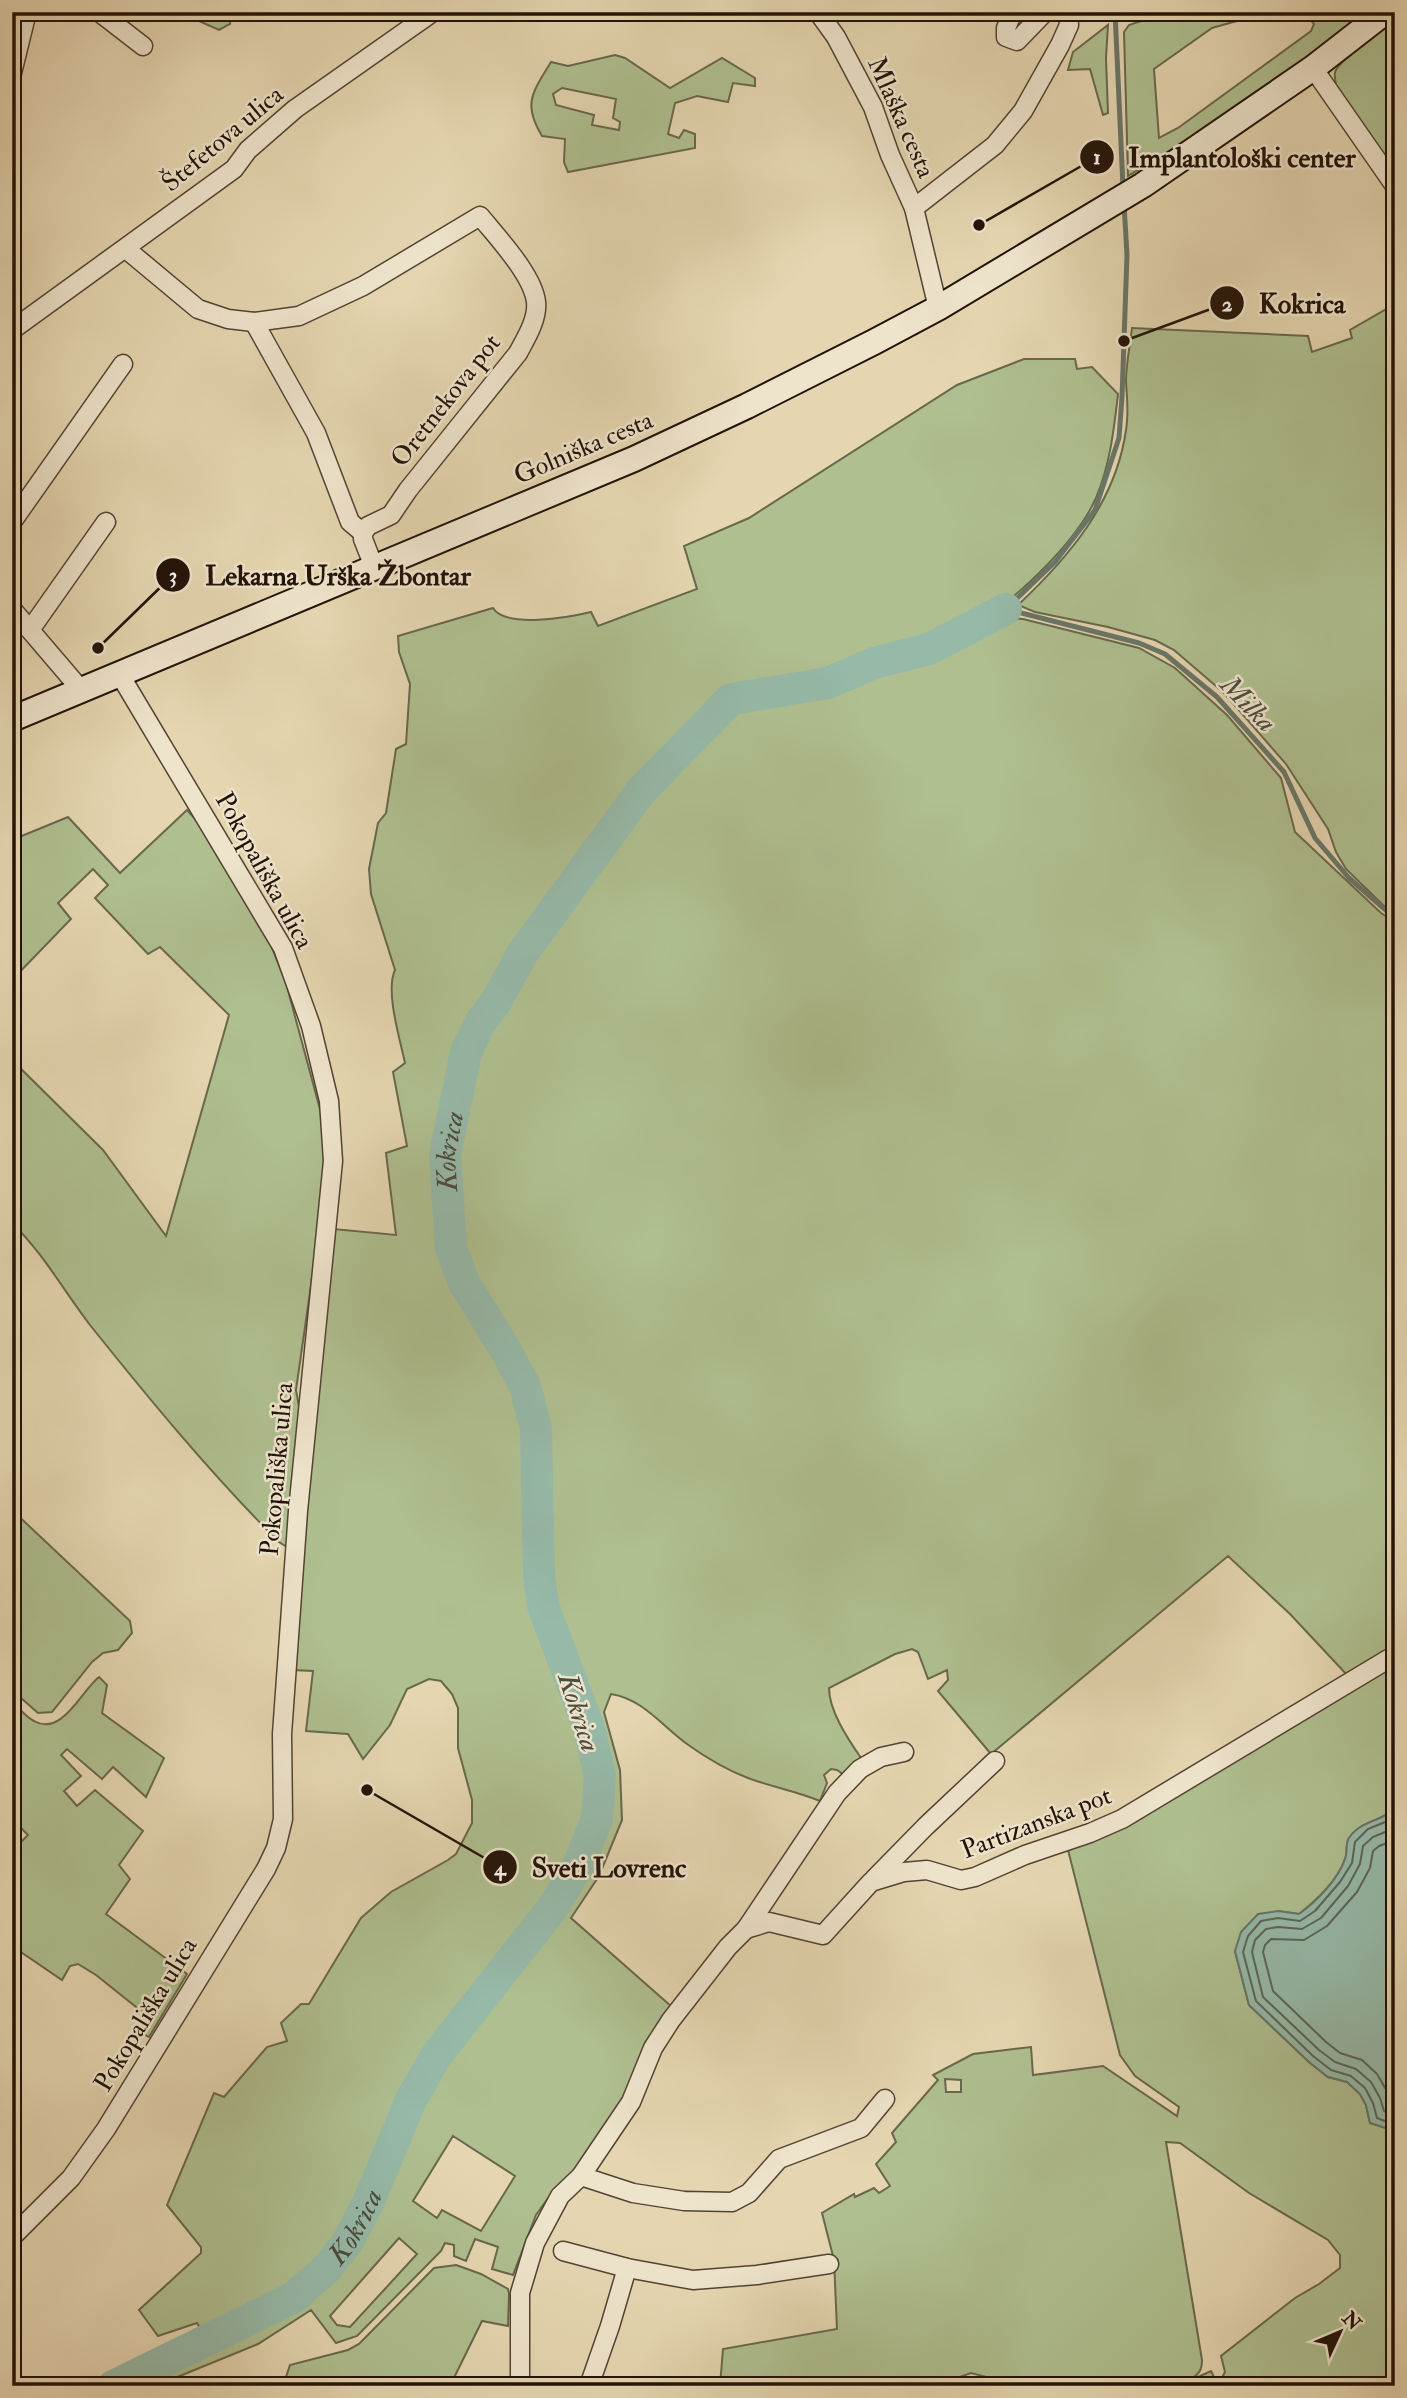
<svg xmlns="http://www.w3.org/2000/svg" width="1407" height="2398" font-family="'IM FELL Double Pica',serif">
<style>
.green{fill:#afbf90;stroke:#68684c;stroke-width:2;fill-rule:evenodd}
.water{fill:#96b9a8;stroke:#687668;stroke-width:2}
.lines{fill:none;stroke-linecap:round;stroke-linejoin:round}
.shore{stroke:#5c6658;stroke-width:2}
.stream{stroke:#687668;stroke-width:5}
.river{stroke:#96b9a8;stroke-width:32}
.street-casing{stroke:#534332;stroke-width:21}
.secondary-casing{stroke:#221207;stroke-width:28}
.street{stroke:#eee4cc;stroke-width:18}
.secondary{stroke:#eee4cc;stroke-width:24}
.labels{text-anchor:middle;stroke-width:5;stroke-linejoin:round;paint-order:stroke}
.street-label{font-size:26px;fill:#221207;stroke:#eee4cc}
.water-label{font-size:28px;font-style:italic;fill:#4b4c3f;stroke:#eee4cc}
.leader{fill:none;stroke:#221207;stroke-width:2.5}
.callout-dot{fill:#221207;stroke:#eee4cc;stroke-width:2.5}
.mark-label{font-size:21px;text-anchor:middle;font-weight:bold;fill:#fff}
.callout-label{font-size:28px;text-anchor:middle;font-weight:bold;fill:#221207;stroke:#eee4cc;stroke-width:5;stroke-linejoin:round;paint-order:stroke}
</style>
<rect width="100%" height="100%" fill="#e5d6b1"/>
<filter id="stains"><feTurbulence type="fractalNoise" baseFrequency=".00286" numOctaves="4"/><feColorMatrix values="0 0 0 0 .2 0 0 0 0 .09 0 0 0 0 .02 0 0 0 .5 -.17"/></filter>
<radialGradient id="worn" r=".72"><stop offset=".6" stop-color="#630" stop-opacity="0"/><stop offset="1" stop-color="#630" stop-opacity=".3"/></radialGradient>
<!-- green -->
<g class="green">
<polygon points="185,12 231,12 230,24 219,30 192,18"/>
<path d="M1148,12H1269L1212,28L1154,69L1159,138L1178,128L1311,31L1314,24L1304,12H1367C1290,71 1211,127 1128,176L1124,32L1129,25L1150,18Z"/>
<path d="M1395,17V176L1337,89C1336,84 1334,77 1335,72C1339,60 1383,28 1395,17Z"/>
<polygon points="1108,25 1106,58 1108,113 1103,115 1090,69 1068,70 1073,52"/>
<path d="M615,55L625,58L670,88L722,58L755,78V86L733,83L728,102L697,96L675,103L668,134L679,138L684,130L695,134V148L568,172L564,162L565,139L542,136C522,103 533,92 551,62L568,66ZM562,88L616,99L613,118L620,122L619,130L592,125L594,115L556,105L553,94Z"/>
<path d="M1395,304V912L1383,905L1346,869L1336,852L1328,829L1286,764L1224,693L1174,650L1155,640L1108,627L1035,612L1018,605C1069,557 1116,502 1126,430C1129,413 1127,398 1126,382C1126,363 1130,346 1132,328L1308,336L1312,352L1352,338L1350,330Z"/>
<path d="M1024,359H1075L1077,369L1092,367L1118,394C1114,429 1110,465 1096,498C1077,541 1017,600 975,623C965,629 953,634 942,639C926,647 887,653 879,664H892L941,652L1005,618L1023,619L1139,648L1175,668L1227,715L1281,778L1295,832L1381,913L1395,922V1650L1348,1676L1290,1614L1228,1556L991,1754L938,1691L948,1680L947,1670L928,1679L918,1652L912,1649L895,1654L829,1688C829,1711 848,1739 861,1758L844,1775L837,1770L831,1769L824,1775L827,1783L820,1801C796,1791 772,1787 748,1778C727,1770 705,1757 687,1744C662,1726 643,1699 611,1694L604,1712L620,1770L622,1820L599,1876L571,1918L672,2007L626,2096L579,2167L549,2197L536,2215L513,2275L492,2269L498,2247L475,2239L466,2261L454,2256V2245L445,2243L441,2251L357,2336L336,2343L311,2310L258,2344L170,2380L175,2386H145L140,2382C166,2365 193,2352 222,2341C232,2337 243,2334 252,2329C284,2313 315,2291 339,2265C385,2216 393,2147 424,2091C433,2075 447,2063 457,2048C466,2036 471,2023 480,2011C531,1943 607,1877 605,1785C604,1711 550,1651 542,1579C539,1554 543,1533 548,1509L541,1501L539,1427L533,1386L518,1356L490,1320L468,1281L462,1253V1207L458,1199L454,1169L453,1137L472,1048L486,1022L501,1004L527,955L543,937L542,930H536L515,951L489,1005L466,1038L454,1075L435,1160V1197L442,1242L454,1280L493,1332L523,1398L533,1427L535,1570L538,1606L548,1639L584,1735L593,1775L591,1810L585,1835L572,1865L542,1912L478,1995L429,2050L401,2101L367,2192L337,2243L317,2269L287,2292L251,2313L200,2328L197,2323L158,2336L139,2310L201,2253V2247L167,2205L214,2093L224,2097L267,2047L287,2041L281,2023L301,2004H309L361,1918L391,1892L448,1860L456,1854L472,1823V1800L458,1748V1708L452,1694L441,1681L429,1679L407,1689L390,1725L363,1759L348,1734L306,1731L313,1671L292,1670L334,1229L396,1235L386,1153L407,1146L393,1072L405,1063C400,1039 385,991 395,970L371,894L369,869L378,823L386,813L396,749L406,744L410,684L399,652L398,636L493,608C506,629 570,617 591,612L598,626L697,589L684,546L749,518L957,385ZM453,2136L515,2176L481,2231L442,2210L437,2218L413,2201ZM399,2238L417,2254L350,2327L337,2325L330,2316Z"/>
<path d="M187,810L197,821L266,933L286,983L321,1113L326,1180L296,1390L300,1412L287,1547L279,1542C211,1474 150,1400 90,1325C64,1291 43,1253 12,1223V1060L103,1150L166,1236L229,1015L160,947L148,954L95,898L108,885L93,869L58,903L71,919L12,980V840L68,817L120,873Z"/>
<polygon points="12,1510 130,1621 132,1633 118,1650 103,1653 92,1662 52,1712 38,1713 12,1690"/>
<path d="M1395,1661V1808C1383,1822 1362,1819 1349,1838C1345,1844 1348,1853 1345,1859C1338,1880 1316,1901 1299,1914L1278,1911L1235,1951L1249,2005L1309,2062L1328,2077L1347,2082L1360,2094L1366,2105L1370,2123L1395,2131V2386H1022L971,2373L934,2386H720L723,2349L837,2329L834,2260L822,2213L854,2194L855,2197L874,2188L879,2193L890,2186L876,2164L896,2142L892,2133L938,2080L933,2075L973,2054L1031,2047L1033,2075L1103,2066L1177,2116L1179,2107L1135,2076L1120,2055L1067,1846ZM945,2079L961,2080V2092H946ZM1166,2142L1180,2143L1249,2193L1328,2240L1340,2255V2268L1319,2284L1295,2298L1221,2356L1225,2372L1218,2385L1211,2371L1189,2381C1198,2374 1202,2372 1202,2360Z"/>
<path d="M99,1677L107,1685L102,1713L164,1758L146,1797L113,1767L102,1779L67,1749L61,1755L81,1776L64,1791L77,1806L95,1790L143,1831L119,1865L130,1879L106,1914L187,1974L149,2037L135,2030L146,2015L96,1975L78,1964L70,1966L62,1980L12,1946V1851L28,1835L12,1819V1702C19,1708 26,1717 34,1721C62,1737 81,1691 99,1677Z"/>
<polygon points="456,2265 481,2274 508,2289 509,2294 508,2326 482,2321 450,2386 283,2386 290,2365 348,2350 359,2344 434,2268"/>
</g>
<!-- water -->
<path class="water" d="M1395,1808V2131L1370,2123L1366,2105L1360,2094L1347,2082L1328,2077L1309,2062L1249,2005L1235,1951L1241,1932L1258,1914L1278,1911L1299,1914C1316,1902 1338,1880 1345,1859C1348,1852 1345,1844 1349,1838C1362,1819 1383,1822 1395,1808Z"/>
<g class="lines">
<!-- shore -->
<g class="shore">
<polyline points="1395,1818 1368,1829 1355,1842 1352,1863 1340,1882 1315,1911 1300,1921 1278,1918 1261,1921 1248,1936 1243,1952 1256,2001 1313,2056 1331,2070 1351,2076 1365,2088 1373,2103 1377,2118 1395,2125"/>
<polyline points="1395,1828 1373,1837 1363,1846 1360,1864 1348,1886 1321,1918 1302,1929 1278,1927 1266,1929 1255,1940 1252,1952 1263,1997 1319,2050 1335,2062 1356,2069 1371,2082 1380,2098 1384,2111 1395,2116"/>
<polyline points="1395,1840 1379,1846 1373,1851 1370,1868 1357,1892 1327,1926 1304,1940 1271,1939 1265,1945 1263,1952 1273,1991 1326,2042 1340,2053 1362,2060 1377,2074 1395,2105"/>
</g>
<!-- stream -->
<g class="stream">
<polyline points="1115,12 1123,187"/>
<polyline points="1124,204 1127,255 1122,397 1119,438 1095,510 1055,562 1006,609 1139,643 1165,654 1217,697 1284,772 1315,838 1349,878 1395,918"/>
<polyline points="124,2380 131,2386"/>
</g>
<!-- river -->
<path class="river" id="s1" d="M113,2386L293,2298L326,2269L347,2243L368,2203L411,2100L436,2056L554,1906L578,1866L597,1819L600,1776L589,1728L543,1606L539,1575L536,1429L525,1386L505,1349L464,1283L451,1248L445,1155L466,1052L480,1023L496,1002L522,954L641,791L731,699L828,683L874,663L929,649L1006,609"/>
<defs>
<g id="street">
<polyline points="99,12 143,46"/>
<polyline points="818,12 836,37 873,107 890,155 914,208 938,308"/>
<polyline points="1013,12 1006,28 1006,37 1017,41 1045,12"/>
<polyline points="1313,68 1395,186"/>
<polyline points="12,73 27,12"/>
<polyline points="914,208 995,145 1023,111 1060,45 1069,25 1068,12"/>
<path d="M126,249L198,309L228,319L254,322L299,316L363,286L480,216C497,237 533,275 536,302C538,319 526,338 518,353L408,490L391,515L368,526L363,533V539L374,567"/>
<polyline points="254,322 316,433 350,522 363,533"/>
<polyline points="12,330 234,169 248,150 295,109 433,12"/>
<polyline points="12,522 123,364"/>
<polyline points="12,609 82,691"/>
<polyline points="30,630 106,522"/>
<polyline points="874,1879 926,1826 995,1761"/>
<polyline points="746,1929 837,1793 860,1769 881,1757 904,1752"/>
<polyline points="581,2176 633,2193 684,2201 732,2202 749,2193 779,2159 861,2128 885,2099"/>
<polyline points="12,2237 71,2178 106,2129 266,1869 276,1848 283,1819 282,1734 298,1511 333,1161 329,1101 311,1026 283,948 120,675"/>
<polyline points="563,2251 627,2268"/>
<polyline points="520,2386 520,2293 535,2243 560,2196 581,2176 631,2102 653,2048 671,2020 728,1947 746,1929 769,1922 823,1935 871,1882 904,1872 927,1870 961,1880 975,1877 1025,1855 1090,1833 1122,1819 1395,1655"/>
<polyline points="589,2386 610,2326 627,2268 693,2280 757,2275 829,2264"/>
</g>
<polyline id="secondary" points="12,719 634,459 747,406 874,342 938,308 1143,185 1313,68 1385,12"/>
</defs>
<!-- street casing -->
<use href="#street" class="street-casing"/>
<!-- secondary casing -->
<use href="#secondary" class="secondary-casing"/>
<!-- street -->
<use href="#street" class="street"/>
<!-- secondary -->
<use href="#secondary" class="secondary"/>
</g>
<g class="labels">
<!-- street labels -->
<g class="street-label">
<text transform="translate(902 117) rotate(66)" y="9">Mlaška cesta</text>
<text transform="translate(222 138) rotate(-40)" y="9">Štefetova ulica</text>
<text transform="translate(445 400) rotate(-52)" y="9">Oretnekova pot</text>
<text transform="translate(583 447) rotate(-23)" y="9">Golniška cesta</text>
<text transform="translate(265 870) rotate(61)" y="9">Pokopališka ulica</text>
<text transform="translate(276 1469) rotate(-85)" y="9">Pokopališka ulica</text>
<text transform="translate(1036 1822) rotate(-21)" y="9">Partizanska pot</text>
<text transform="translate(145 2014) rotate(-59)" y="9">Pokopališka ulica</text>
</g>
<!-- water labels -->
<g class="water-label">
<text transform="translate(1249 703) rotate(46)" y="10">Milka</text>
<text dy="10" stroke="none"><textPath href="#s1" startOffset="1472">Kokrica</textPath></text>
<text transform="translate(580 1712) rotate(72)" y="10">Kokrica</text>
<text dy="10" stroke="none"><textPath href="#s1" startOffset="296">Kokrica</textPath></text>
</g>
</g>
<!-- callouts -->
<path class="leader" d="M979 225L1097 157M1124 341L1227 303M98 648L173 575M367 1790L500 1867"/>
<g class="callout-dot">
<circle cx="979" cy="225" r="7"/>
<circle cx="1124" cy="341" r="7"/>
<circle cx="98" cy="648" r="7"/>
<circle cx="367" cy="1790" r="7"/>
<circle cx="1097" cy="157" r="18"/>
<circle cx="1227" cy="303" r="18"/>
<circle cx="173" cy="575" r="18"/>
<circle cx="500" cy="1867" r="18"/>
</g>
<g class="mark-label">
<text x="1097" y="164">1</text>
<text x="1227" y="311">2</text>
<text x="173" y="582">3</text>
<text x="500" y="1875">4</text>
</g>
<g class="callout-label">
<text x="1242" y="167">Implantološki center</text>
<text x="1302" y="313">Kokrica</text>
<text x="338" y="585">Lekarna Urška Žbontar</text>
<text x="609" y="1877">Sveti Lovrenc</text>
</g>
<!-- margin -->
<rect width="1407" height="2398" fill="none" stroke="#e5d6b1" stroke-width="42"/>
<rect x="14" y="14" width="1379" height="2370" fill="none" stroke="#221207" stroke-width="3.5"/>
<rect x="21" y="21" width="1365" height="2356" fill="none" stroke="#221207" stroke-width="2"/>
<!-- north arrow -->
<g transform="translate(1340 2332) rotate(46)" stroke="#eee4cc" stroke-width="5" paint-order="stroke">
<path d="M0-5L12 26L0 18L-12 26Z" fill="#221207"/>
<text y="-10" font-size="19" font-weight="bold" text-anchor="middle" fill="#221207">N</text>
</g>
<rect width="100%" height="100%" filter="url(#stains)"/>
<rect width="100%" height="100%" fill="url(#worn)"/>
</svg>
